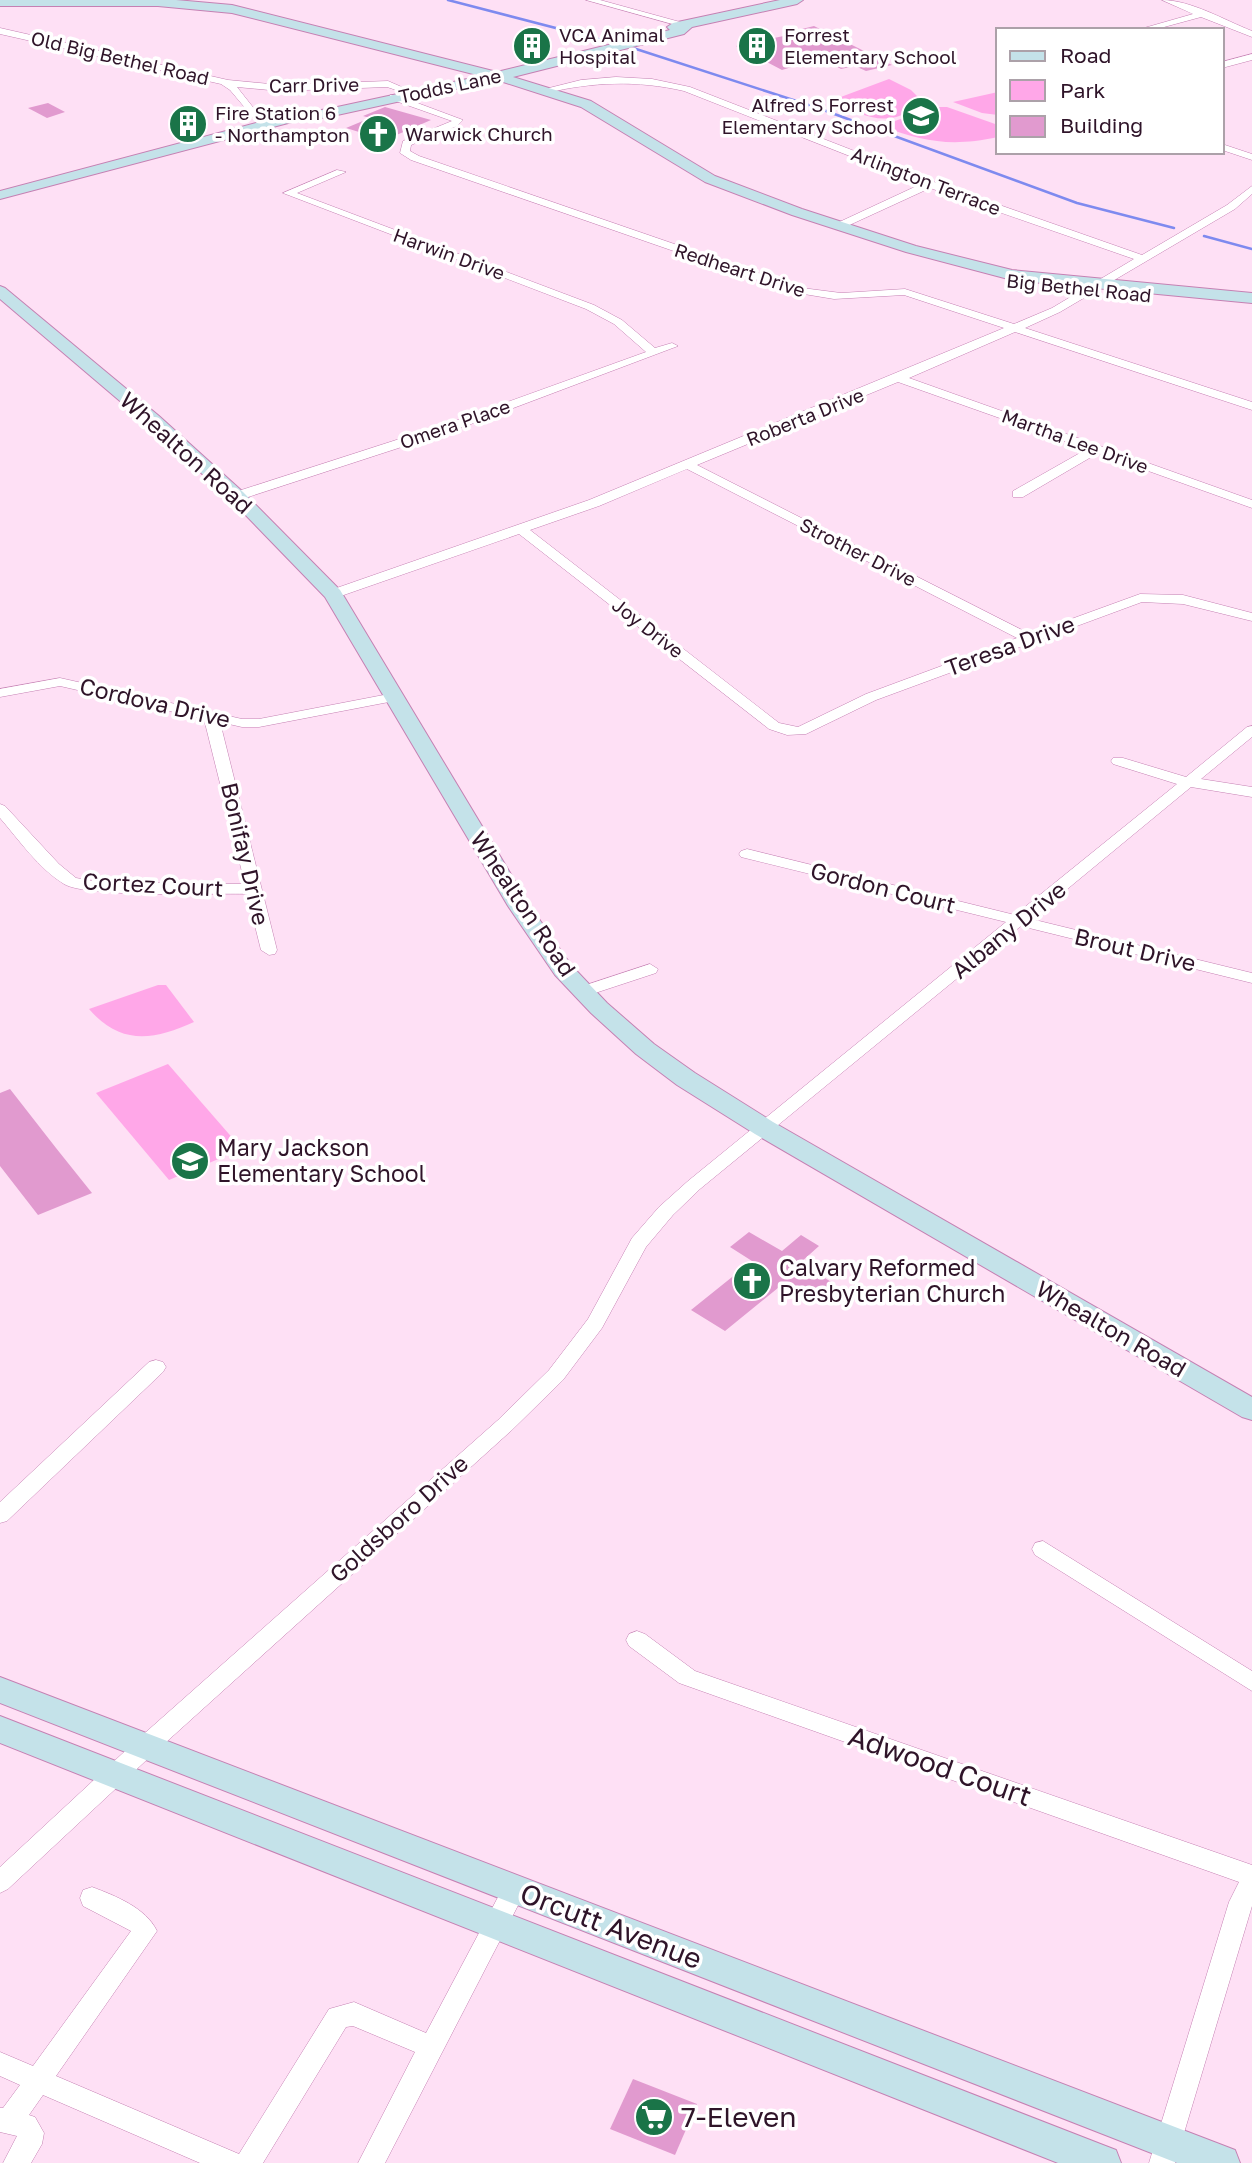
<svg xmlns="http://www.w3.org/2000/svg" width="1252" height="2163" font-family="'Golos Text',sans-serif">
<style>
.green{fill:#ffa7e8}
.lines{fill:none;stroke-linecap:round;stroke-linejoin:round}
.stream{stroke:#7e8aef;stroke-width:2.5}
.building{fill:#e19acf}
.street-casing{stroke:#c580b3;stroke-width:1}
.secondary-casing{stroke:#c580b3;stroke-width:2}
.street{fill:#fff;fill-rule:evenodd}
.secondary{fill:#c4e2e9;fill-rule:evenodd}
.labels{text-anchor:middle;stroke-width:7;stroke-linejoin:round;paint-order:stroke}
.far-poi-label{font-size:19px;fill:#2f1429;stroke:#fff;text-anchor:start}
.far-street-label{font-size:19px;fill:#2f1429;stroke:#fff}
.street-label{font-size:23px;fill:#2f1429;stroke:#fff}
.poi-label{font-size:23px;fill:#2f1429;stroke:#fff;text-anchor:start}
.near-street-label{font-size:28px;fill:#2f1429;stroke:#fff}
.near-poi-label{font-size:28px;fill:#2f1429;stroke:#fff;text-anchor:start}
</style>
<rect width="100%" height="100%" fill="#fee0f5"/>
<!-- green -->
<g class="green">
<path d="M889,79L911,90L919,98L918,105C886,131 863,114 830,101Z"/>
<polygon points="998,92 998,115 982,113 953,102"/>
<path d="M934,107H947L998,125V137C951,147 925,142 881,126Z"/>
<path d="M158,985H166L194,1022C154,1040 121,1046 89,1009Z"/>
<polygon points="168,1064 242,1149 169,1180 96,1093"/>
</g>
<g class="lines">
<!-- stream -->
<g class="stream">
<polyline points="448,0 602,40"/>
<polyline points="633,48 818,108 1077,203 1174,228"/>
<polyline points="1204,236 1252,249"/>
</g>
</g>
<!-- building -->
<g class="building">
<polygon points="814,26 892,65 866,71 855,66 841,69 821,58 782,70 736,46 798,33 794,31"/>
<polygon points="48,103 65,112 47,118 28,108"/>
<polygon points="385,107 431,120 385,140 346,128 370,118 363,116"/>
<polygon points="10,1089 56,1148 92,1193 38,1215 0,1166 0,1093"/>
<polygon points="749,1232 782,1251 801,1235 819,1246 800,1263 833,1283 813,1300 784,1283 725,1331 691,1310 752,1261 730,1247"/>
<polygon points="633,2079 697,2104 675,2155 610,2129"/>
</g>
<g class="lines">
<defs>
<g id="street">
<polygon points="586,0 600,0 691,25 687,28"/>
<path d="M1162,0C1191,0 1224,20 1252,31V37L1201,17L1153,30H1137L1193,14Z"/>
<polygon points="0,28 228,80 280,85 388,81 404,88 399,91 387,87 280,91 237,87 267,125 262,128 230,90 221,84 0,34"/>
<polygon points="1252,54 1252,60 1222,68 1222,62"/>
<path d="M616,77L652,79L690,87L934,182L1142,255L1227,205L1252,186V194L1235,209L1060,312L1025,328L1252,402V410L1015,332L909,378L1252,500V508L1098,453L1023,497H1013V491L1087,449L898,382L697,465L1030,634L1140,594L1183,595L1252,613V621L1183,604L1142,602L876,700L806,734L787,735L769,729L519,534L338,597H328V591L589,500L1004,328L904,295L834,299L792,292L411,160L400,153L403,141L452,121L390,99V95H396L463,120L457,126L411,145L410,151L419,156L802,288L841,293L905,289L1014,324L1052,308L1134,259L930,188L843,228H835V224L921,184L684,91C637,80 592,82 546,93L541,90L581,80ZM687,469L1017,638L866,694L798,727L779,723L530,530L599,506Z"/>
<polygon points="1222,144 1252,154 1252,160 1222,150"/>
<polygon points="337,170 346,172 297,193 594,305 622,320 655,348 672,343 678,346 463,427 242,499 232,499 232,493 455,421 646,352 614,324 586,309 283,193"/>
<path d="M60,678L242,719H259L394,693L399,694L401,697L399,700L394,701L259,727H242L220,722L277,950L275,954L269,955L261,950L247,894C213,893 87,898 64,884C39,869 19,840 0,818V804L5,806L59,864L76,878L99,882L245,884L204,719L60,686L0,697V689Z"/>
<polygon points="1252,726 1252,737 1201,779 1252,787 1252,797 1191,787 1031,919 1252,973 1252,983 1021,926 700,1189 673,1215 646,1247 602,1328 563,1380 512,1430 153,1754 8,1889 0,1893 0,1867 137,1740 498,1420 549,1370 588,1319 632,1238 659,1207 688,1181 1006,922 741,857 739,854 741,851 747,849 1015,915 1177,784 1113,764 1111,761 1113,758 1123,758 1186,777 1247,727"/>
<polygon points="650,964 658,969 656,973 583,997 575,992 577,988"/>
<polygon points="156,1360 163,1362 166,1367 163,1372 7,1521 0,1523 0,1502 149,1362"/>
<polygon points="1043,1541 1252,1671 1252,1691 1035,1555 1032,1549 1035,1543"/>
<polygon points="637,1631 645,1634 695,1671 1252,1865 1252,1906 1175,2163 1149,2163 1229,1902 1239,1882 679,1683 629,1646 626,1640 629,1634"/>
<path d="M514,1879L522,1882L526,1890L385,2163H358L415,2052L353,2026L346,2027L263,2163H200L43,2095L29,2115L35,2117L44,2133L42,2144L31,2163H3L17,2136L0,2132V2108H3L20,2085L0,2076V2052L33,2066L131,1931L83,1906L80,1898L83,1890L92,1887C116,1896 146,1908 157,1931L56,2076L239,2154L329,2009L354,2002L426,2033L506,1882Z"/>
</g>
<g id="secondary">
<polygon points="0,0 176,0 232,5 497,72 670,30 667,27 673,23 780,0 803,0 797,4 692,27 684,34 513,77 591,101 715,176 802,209 916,246 1012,270 1252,293 1252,303 1012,280 906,252 792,215 705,182 581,107 497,80 328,117 292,122 0,199 0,191 286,115 328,109 481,76 232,13 158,6 0,6"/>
<polygon points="0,286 5,288 159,416 243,492 340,590 530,906 571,965 607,1003 654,1044 695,1073 773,1122 1252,1397 1252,1420 1242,1417 755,1134 677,1085 636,1054 591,1013 555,975 508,906 325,597 231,500 147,424 0,299"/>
<polygon points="0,1677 1222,2145 1235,2150 1240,2163 1177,2163 0,1703"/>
<polygon points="0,1716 1103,2145 1116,2150 1121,2163 1058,2163 0,1743"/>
</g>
</defs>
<!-- street casing -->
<use href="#street" class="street-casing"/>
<!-- secondary casing -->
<use href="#secondary" class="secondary-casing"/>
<!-- street -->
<use href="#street" class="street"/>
<!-- secondary -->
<use href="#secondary" class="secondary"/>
</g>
<!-- icons -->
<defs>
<symbol id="building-disc" viewBox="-11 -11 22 22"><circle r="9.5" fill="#1a7448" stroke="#fff"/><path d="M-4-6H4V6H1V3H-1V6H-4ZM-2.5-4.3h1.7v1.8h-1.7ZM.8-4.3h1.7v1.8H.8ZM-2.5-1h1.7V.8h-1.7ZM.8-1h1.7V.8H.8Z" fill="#fff"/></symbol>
<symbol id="school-disc" viewBox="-11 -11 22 22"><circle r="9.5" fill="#1a7448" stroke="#fff"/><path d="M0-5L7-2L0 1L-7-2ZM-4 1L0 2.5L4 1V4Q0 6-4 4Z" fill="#fff"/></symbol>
<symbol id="church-disc" viewBox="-11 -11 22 22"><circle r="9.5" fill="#1a7448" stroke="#fff"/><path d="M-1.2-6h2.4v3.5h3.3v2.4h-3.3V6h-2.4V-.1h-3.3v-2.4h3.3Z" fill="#fff"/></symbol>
<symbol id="supermarket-disc" viewBox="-11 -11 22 22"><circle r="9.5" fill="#1a7448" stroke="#fff"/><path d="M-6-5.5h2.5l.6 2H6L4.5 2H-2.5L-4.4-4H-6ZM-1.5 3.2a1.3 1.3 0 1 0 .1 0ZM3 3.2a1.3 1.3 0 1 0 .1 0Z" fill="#fff"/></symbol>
</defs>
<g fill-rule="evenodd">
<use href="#building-disc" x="510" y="24" width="44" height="44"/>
<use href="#building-disc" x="735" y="24" width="44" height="44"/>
<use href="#school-disc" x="899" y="94" width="44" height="44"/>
<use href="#building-disc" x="166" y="102" width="44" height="44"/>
<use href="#church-disc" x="356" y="112" width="44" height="44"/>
<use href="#school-disc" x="168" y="1139" width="44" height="44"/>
<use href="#church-disc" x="730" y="1259" width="44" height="44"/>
<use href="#supermarket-disc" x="632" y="2095" width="44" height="44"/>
</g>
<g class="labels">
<!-- far-poi labels -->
<g class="far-poi-label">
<text x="559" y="42">VCA Animal<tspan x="559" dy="22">Hospital</tspan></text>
<text x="784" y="42">Forrest<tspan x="784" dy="22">Elementary School</tspan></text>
<text x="894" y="112" text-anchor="end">Alfred S Forrest<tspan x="894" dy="22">Elementary School</tspan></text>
<text x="215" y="120">Fire Station 6<tspan x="215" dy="22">- Northampton</tspan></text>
<text x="405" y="141">Warwick Church</text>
</g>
<!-- far-street labels -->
<g class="far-street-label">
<text transform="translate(120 58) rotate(13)" y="7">Old Big Bethel Road</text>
<text transform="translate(314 85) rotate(-1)" y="7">Carr Drive</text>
<text transform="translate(450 86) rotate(-12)" y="7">Todds Lane</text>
<text transform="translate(926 181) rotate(21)" y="7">Arlington Terrace</text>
<text transform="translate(449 254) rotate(20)" y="7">Harwin Drive</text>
<text transform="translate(740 270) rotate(18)" y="7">Redheart Drive</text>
<text transform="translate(1079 288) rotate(6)" y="7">Big Bethel Road</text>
<text transform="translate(805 417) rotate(-22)" y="7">Roberta Drive</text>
<text transform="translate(455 424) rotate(-19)" y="7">Omera Place</text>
<text transform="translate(1075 441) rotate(20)" y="7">Martha Lee Drive</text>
<text transform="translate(858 552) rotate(27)" y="7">Strother Drive</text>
<text transform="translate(648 628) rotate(38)" y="7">Joy Drive</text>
</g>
<!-- street labels -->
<g class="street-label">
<text transform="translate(186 453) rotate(42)" y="8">Whealton Road</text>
<text transform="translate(1010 646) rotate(-20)" y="8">Teresa Drive</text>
<text transform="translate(155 703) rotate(13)" y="8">Cordova Drive</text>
<text transform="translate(245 854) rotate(77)" y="8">Bonifay Drive</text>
<text transform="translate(153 885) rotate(3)" y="8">Cortez Court</text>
<text transform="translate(883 888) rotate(14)" y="8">Gordon Court</text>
<text transform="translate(523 904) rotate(56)" y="8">Whealton Road</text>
<text transform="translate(1009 930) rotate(-39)" y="8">Albany Drive</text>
<text transform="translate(1135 950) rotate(13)" y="8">Brout Drive</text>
<text transform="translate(1111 1329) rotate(30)" y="8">Whealton Road</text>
<text transform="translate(399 1519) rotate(-42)" y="8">Goldsboro Drive</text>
</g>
<!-- poi labels -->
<g class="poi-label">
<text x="217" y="1156">Mary Jackson<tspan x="217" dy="26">Elementary School</tspan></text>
<text x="779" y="1276">Calvary Reformed<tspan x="779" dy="26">Presbyterian Church</tspan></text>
</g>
<!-- near-street labels -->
<g class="near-street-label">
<text transform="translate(940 1766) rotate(19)" y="10">Adwood Court</text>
<text transform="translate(611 1926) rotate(21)" y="10">Orcutt Avenue</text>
</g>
<!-- near-poi labels -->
<g class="near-poi-label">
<text x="681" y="2127">7-Eleven</text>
</g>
</g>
<!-- legend -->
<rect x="996" y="28" width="228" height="126" fill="#ffffff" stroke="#aca1a9" stroke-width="2"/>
<rect x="1010" y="51" width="35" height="10" fill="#c4e2e9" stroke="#aca1a9" stroke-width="2"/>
<text x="1060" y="63" font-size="21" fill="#2f1429">Road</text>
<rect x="1010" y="80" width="35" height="21" fill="#ffa7e8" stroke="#aca1a9" stroke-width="2"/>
<text x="1060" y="98" font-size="21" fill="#2f1429">Park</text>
<rect x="1010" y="116" width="35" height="21" fill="#e19acf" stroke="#aca1a9" stroke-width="2"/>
<text x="1060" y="133" font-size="21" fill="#2f1429">Building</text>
</svg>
